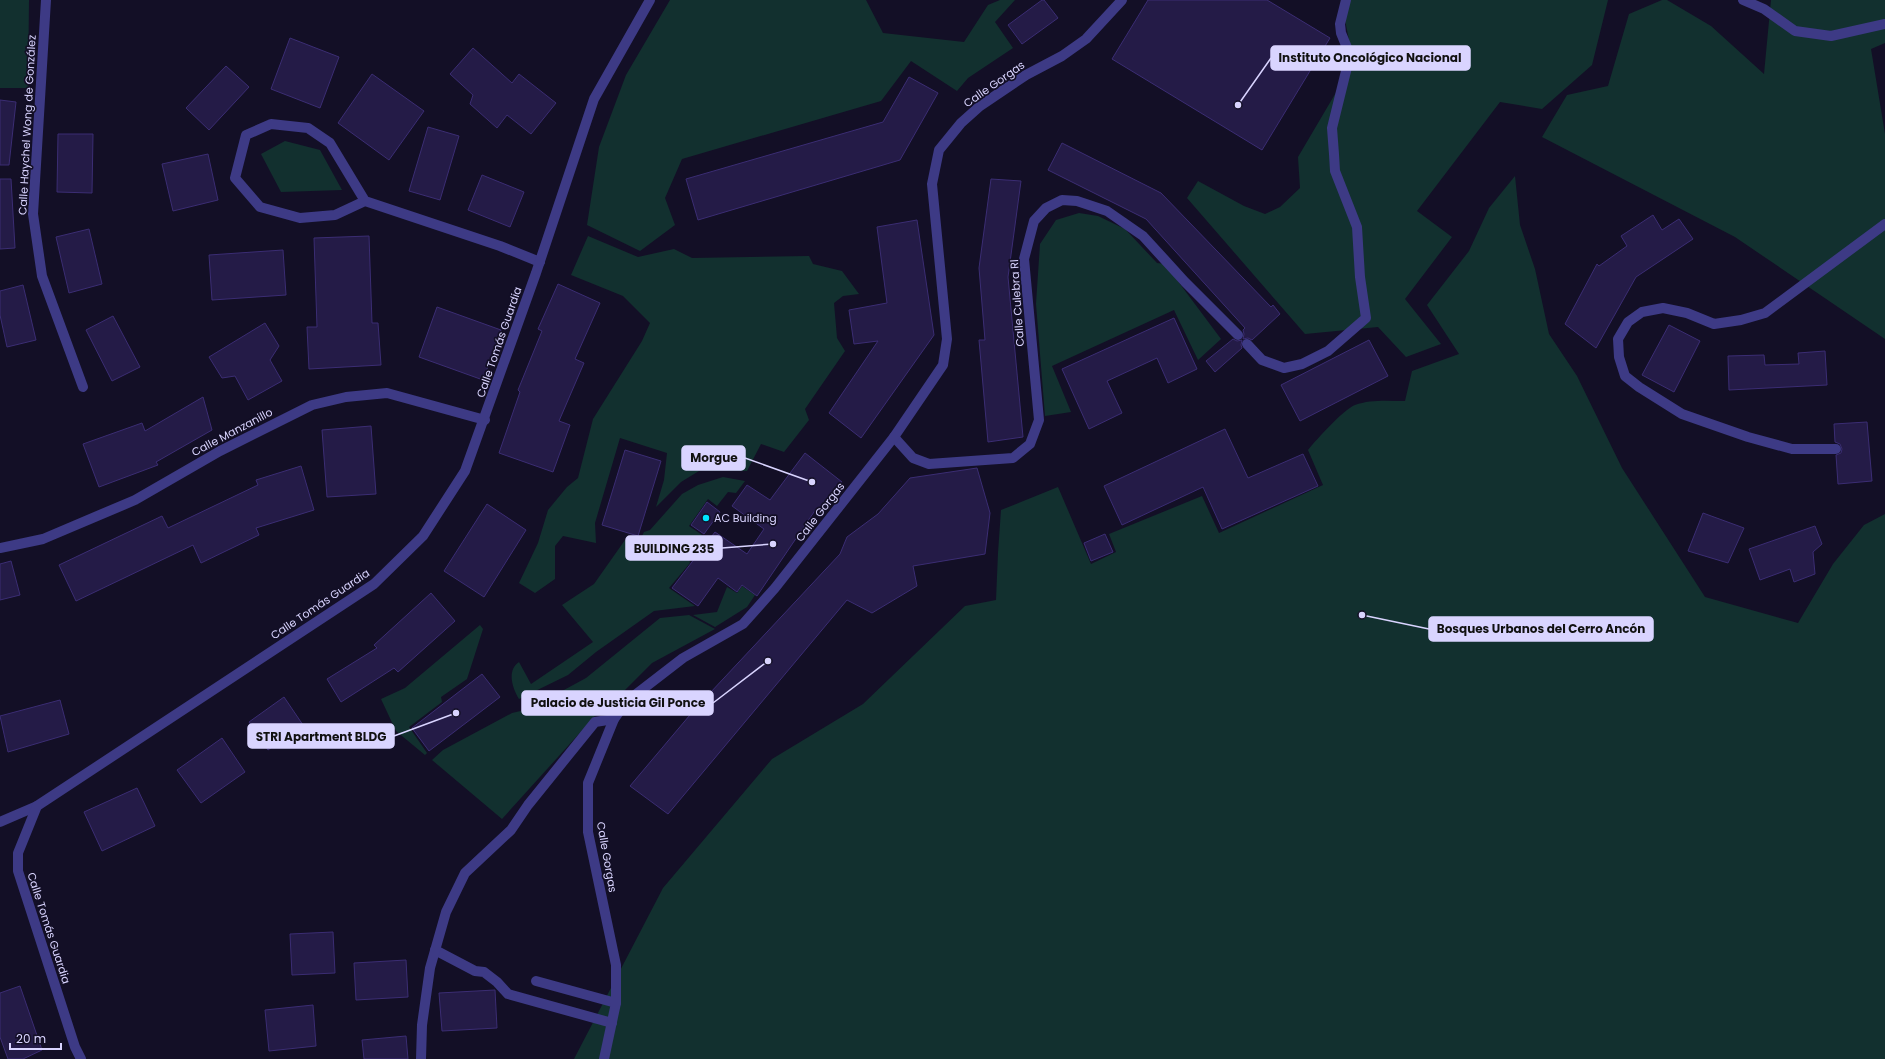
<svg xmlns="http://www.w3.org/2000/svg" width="1885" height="1059" font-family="Poppins,sans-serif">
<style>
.green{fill:#12302f}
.building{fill:#241b47;stroke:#3b2d73}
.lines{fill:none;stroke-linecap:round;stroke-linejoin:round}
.minor{stroke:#3d3a85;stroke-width:10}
.poi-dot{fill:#00e5ff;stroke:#130f26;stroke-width:1.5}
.labels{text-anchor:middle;stroke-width:3.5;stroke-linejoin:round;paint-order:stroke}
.street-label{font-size:11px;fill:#d9d4ff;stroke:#130f26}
.poi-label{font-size:11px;fill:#d9d4ff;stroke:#130f26;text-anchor:start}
.leader{fill:none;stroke:#d9d4ff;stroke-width:1.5}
.callout-dot{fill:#d9d4ff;stroke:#130f26;stroke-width:1.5}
.callout{fill:#d9d4ff;stroke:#d9d4ff;stroke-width:1.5}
.callout-label{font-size:12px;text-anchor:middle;font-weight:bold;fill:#111}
</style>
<rect width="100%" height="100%" fill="#130f26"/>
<!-- green -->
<g class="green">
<polygon points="0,0 29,0 28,88 0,88"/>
<polygon points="670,0 866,0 883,33 964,42 988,5 1000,0 1015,0 995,22 1013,48 968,78 957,91 911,61 881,101 682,159 665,198 675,225 640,251 587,225 599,147 626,75"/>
<polygon points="1350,0 1608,0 1592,65 1542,109 1500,102 1417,211 1452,237 1405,299 1441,344 1406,357 1378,327 1305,334 1187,198 1198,181 1244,206 1265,214 1280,207 1300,188 1298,157 1351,67 1350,45 1344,15"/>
<polygon points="1662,0 1667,0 1711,26 1764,74 1771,0 1885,0 1885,43 1871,49 1885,134 1885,339 1735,237 1542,137 1567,95 1608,86 1629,14"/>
<polygon points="285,141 320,150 342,190 281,192 261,154"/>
<path d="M1515,176L1520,225L1535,269L1549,334L1577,376L1622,468L1705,597L1798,623L1833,564L1864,525L1885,514V1059H574L663,888L772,759L863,704L965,606L996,600L998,553L1001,510L1058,487L1091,564L1116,552L1109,534L1202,496L1219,533L1323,485L1308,450C1317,439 1344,409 1355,405C1371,399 1389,401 1405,401L1412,371L1459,354L1427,305L1469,251L1489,208Z"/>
<polygon points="1079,213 1098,216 1125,229 1157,263 1165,264 1221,339 1198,360 1174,310 1052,366 1071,412 1045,416 1036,304 1040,244 1056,220"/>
<polygon points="588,236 638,257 674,249 692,258 809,256 813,264 842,271 859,294 843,296 834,303 837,338 845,351 805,409 809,420 784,452 761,444 747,471 699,471 681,482 656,507 664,480 667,453 620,438 595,523 596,543 563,536 555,546 555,579 535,593 519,583 538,543 548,510 567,487 578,478 593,419 642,341 650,323 623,296 571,275"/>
<path d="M723,477L745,481L736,493L728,492L717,506L708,499L689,526L702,535L688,555L690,563L669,588L695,606L654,611L596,652L568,675L519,699C513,689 506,671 519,662L531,684L593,642L562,605L594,584L625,540L639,542L644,532L650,530L682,494L698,485Z"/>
<polygon points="742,586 755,595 747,607 715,627 693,615 717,612 727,587 737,593"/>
<polygon points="689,615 715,629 652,663 609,706 595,716 502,819 432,760 443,750 512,713 529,709 586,678 660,618"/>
<polygon points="480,625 483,629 467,679 441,697 442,702 409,727 427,753 425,755 396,731 381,699 405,688"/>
</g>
<!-- building -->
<g class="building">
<polygon points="1042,0 1044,0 1058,18 1022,44 1008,25"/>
<polygon points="1148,0 1267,0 1330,38 1262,150 1112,59"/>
<polygon points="290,38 339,57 320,108 271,89"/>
<polygon points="473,48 512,83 519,74 556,103 531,134 507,115 497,128 470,104 473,95 450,74"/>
<polygon points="226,66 249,87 209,130 186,108"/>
<polygon points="372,74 424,111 389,160 338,123"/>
<polygon points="909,77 938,93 900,160 698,220 686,179 883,122"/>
<polygon points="0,100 16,102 9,165 0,165"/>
<polygon points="428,127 459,136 440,200 409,191"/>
<polygon points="58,134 93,134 92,193 57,192"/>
<polygon points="1062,143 1161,193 1271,307 1273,305 1280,314 1252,340 1248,338 1243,339 1244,334 1243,330 1245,328 1146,219 1048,170"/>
<polygon points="208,154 218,200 173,211 162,164"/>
<polygon points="482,175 524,192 510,227 468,210"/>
<polygon points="0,179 11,179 15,248 0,249"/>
<polygon points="991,179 1021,181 1008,277 1023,437 988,442 979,340 985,340 979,268"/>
<polygon points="1653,215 1662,230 1679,219 1693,239 1636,277 1596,348 1565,324 1597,264 1599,266 1627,246 1621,236"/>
<polygon points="917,220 934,335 861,438 829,413 878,341 854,344 849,310 887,303 877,227"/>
<polygon points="89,229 102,284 69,293 56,237"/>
<polygon points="369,236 372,323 378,323 381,365 309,369 307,327 317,327 314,238"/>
<polygon points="283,250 286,295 212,300 209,255"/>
<polygon points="558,284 600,303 575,359 584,363 559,421 570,425 553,472 499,453 520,392 518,390 542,331 538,329"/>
<polygon points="23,285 36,340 7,347 0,315 0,291"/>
<polygon points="437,307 501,330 483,380 419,357"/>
<polygon points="113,316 140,367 112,381 86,330"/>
<polygon points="1174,318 1197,369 1168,383 1157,358 1107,381 1122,413 1089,429 1062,369"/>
<polygon points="265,323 279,346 270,360 282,381 248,400 235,376 222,378 209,357"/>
<polygon points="1669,325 1700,341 1674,392 1642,375"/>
<polygon points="1233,339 1237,341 1242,340 1241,345 1242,348 1215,372 1206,361"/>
<polygon points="1369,340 1388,376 1300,421 1281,385"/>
<polygon points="1825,351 1827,385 1729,390 1728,356 1764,355 1765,365 1799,364 1798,353"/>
<polygon points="203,397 212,430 156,462 158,465 99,487 83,444 142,423 145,431"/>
<polygon points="1867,422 1872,481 1838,484 1836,455 1841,453 1842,449 1840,444 1835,442 1834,424"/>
<polygon points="371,426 376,494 327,497 322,430"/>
<polygon points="1225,429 1248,478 1303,454 1318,486 1222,529 1203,487 1122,525 1104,486"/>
<polygon points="625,450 661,461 638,536 602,525"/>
<polygon points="805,453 842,482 820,511 816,509 757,596 742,585 737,592 718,578 698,606 672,588 715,532 747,554 764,529 732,506 747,485 770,500"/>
<polygon points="301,466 314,510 256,528 259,535 201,563 193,545 76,601 59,565 162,516 168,528 258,485 256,480"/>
<polygon points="977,468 990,513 985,554 913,566 917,586 872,613 847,600 668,814 630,786 695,709 840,554 847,537 878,514 910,478"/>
<polygon points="707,502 720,512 704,534 691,525"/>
<polygon points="487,504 526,530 484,597 444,571"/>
<polygon points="1703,513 1744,528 1728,563 1688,551"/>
<polygon points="1815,526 1822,544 1813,552 1815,574 1794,582 1790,569 1760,580 1749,549"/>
<polygon points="1105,534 1113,552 1091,561 1084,543"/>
<polygon points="11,561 20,595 0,600 0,564"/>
<polygon points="431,593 455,621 398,672 394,668 341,702 327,679 377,648 374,645"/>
<polygon points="482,674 500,697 429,751 412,728"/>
<polygon points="284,697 303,725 268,750 249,722"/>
<polygon points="60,700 69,734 8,752 0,716"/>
<polygon points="222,738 245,772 201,803 177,770"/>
<polygon points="137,788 155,826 102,851 84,812"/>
<polygon points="333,932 335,973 292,975 290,934"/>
<polygon points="406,960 408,997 356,1000 354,963"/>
<polygon points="20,986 42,1050 23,1059 8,1059 0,1037 0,993"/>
<polygon points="495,990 497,1028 442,1031 439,993"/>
<polygon points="313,1005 316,1046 269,1051 265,1010"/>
<polygon points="406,1036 408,1059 364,1059 362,1040"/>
</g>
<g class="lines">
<!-- minor -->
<g class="minor">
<polyline points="46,0 33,214 42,276 83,387"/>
<polyline points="1743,0 1764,9 1795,31 1831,36 1885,24"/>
<polyline points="365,201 330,143 308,128 271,124 246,135 235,178 260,207 300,218 335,215 365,201 500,246 540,262"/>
<polyline points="1247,344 1262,360 1284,368 1302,364 1328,351 1366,318 1360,277 1357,227 1335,171 1334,154 1332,128 1350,55 1341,33 1340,24 1346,0"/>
<polyline points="894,437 913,458 929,464 1013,458 1030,444 1039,420 1024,259 1034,221 1046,208 1062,200 1077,201 1107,211 1143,236 1185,282 1238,335"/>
<polyline points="1836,449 1792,449 1748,437 1682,414 1639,387 1625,376 1619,357 1618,339 1628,322 1642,312 1663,308 1687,313 1714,324 1741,320 1765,313 1885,224"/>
<polyline points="0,548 43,539 135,500 220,451 312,405 346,397 387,393 485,420"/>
<polyline points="0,822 37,806"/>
<polyline points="435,950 475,971 484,972 497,982 508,994 612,1023"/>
<polyline points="536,981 616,1003"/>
<polyline points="81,1059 75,1047 18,871 18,853 37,806 374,584 423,536 465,471 536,273 594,99 650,0"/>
<polyline points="421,1059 422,1025 430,968 446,912 465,873 511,830 528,805 595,722 614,719"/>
<polyline points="604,1059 616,1003 616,965 588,832 588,783 614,719 626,702 683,658 743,624 775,588 894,437 943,365 947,339 932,184 939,150 961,123 980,106 1026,75 1062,56 1086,39 1122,0"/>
</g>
</g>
<!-- markers -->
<circle class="poi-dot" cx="706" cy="518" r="4"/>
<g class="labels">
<!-- street labels -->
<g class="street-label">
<text transform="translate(994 84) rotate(-35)" y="4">Calle Gorgas</text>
<text transform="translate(27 125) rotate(-87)" y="4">Calle Haychel Wong de González</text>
<text transform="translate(1017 303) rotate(-94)" y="4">Calle Culebra Rl</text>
<text transform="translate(499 342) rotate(-71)" y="4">Calle Tomás Guardia</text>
<text transform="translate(232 432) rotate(-28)" y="4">Calle Manzanillo</text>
<text transform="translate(820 512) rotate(-52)" y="4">Calle Gorgas</text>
<text transform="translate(320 604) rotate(-34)" y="4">Calle Tomás Guardia</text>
<text transform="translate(607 857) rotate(80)" y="4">Calle Gorgas</text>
<text transform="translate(49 928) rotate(72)" y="4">Calle Tomás Guardia</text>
</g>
<!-- poi labels -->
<g class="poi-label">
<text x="714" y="522">AC Building</text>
</g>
</g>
<!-- callouts -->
<path class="leader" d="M1238 105L1271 58M812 482L745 458M773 544L722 548M1362 615L1429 629M768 661L713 703M456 713L394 736"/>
<g class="callout-dot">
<circle cx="1238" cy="105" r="4"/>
<circle cx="812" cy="482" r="4"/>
<circle cx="773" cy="544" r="4"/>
<circle cx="1362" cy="615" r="4"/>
<circle cx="768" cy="661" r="4"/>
<circle cx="456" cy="713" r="4"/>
</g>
<g class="callout">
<rect x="1271" y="46" width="199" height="24" rx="4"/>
<rect x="682" y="446" width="63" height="24" rx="4"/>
<rect x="626" y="536" width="96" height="24" rx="4"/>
<rect x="1429" y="617" width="224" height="24" rx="4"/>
<rect x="522" y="691" width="191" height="24" rx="4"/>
<rect x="248" y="724" width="146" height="24" rx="4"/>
</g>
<g class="callout-label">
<text x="1370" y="62">Instituto Oncológico Nacional</text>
<text x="714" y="462">Morgue</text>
<text x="674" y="553">BUILDING 235</text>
<text x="1541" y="633">Bosques Urbanos del Cerro Ancón</text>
<text x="618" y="707">Palacio de Justicia Gil Ponce</text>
<text x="321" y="741">STRI Apartment BLDG</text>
</g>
<!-- scale -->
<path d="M10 1043v6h51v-6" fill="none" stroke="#d9d4ff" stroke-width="2"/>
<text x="16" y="1043" font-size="12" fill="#d9d4ff" stroke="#130f26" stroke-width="3" paint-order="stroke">20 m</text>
</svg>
